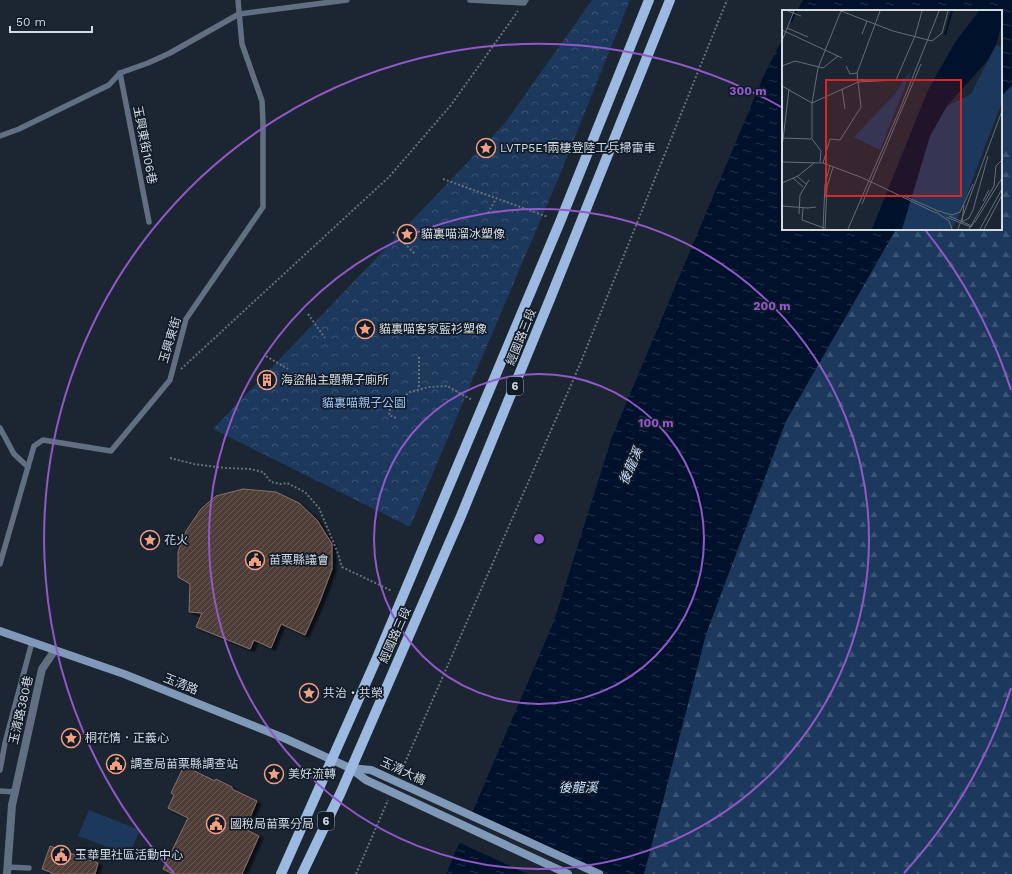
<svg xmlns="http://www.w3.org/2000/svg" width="1012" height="874" font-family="'Work Sans','Noto Sans TC',sans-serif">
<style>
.grass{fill:#1c385c}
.forest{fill:url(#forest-firs)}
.park{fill:url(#park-crowns)}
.water{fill:url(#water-ripples)}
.pier{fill:#1c2532}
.building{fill:url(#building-hatch);stroke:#857069;filter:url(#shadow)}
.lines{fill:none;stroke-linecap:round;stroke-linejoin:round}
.path{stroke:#676f7a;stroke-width:2;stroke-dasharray:2 2;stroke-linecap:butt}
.lane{stroke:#606f82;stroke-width:5.5}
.street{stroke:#606f82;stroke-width:8}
.secondary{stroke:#8199b8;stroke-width:8}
.primary{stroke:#9bb9e1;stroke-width:10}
.ring{fill:none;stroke:#9158c8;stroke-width:2}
.labels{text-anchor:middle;stroke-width:3.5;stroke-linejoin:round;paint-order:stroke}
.shield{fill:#121c28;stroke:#99a1aa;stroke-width:1}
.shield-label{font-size:11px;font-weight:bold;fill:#d3dae2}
.street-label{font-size:12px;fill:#d3dae2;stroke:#121c28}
.poi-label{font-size:12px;fill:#d3dae2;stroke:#121c28;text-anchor:start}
.park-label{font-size:12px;fill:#9ac2f7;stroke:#121c28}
.water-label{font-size:13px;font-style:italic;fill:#cce1fc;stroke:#121c28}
.inset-river{fill:none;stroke:#00112c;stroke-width:2}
.inset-road{fill:none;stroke:#656d78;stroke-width:1}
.view{fill:#d62828;fill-opacity:0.15;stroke:#d62828;stroke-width:2}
.inset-edge{fill:none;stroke:#d3dae2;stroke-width:2}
.centre{fill:#9158c8;stroke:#121c28;stroke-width:2}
.ring-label{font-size:12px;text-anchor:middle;font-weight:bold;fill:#9158c8;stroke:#121c28;stroke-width:3.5;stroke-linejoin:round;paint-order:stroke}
</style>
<defs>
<pattern id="forest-firs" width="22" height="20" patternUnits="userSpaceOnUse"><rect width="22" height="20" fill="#1c385c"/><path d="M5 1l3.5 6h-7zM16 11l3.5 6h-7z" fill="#3c5473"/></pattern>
<pattern id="park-crowns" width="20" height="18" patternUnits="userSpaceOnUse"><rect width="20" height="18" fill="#1c385c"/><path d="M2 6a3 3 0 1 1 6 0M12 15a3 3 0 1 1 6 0" fill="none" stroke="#3c5473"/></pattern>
<pattern id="water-ripples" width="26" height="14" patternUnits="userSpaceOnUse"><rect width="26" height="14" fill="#00112c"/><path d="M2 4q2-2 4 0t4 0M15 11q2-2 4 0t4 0" fill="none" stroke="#24334a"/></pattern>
<pattern id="building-hatch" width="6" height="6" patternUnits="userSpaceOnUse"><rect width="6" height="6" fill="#503d37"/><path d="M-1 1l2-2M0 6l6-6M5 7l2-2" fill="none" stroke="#685854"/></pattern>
<filter id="shadow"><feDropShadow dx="4" dy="2.5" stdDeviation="1" flood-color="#0009"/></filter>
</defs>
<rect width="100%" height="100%" fill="#1c2532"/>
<!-- grass -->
<g class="grass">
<polygon points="1012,0 1012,146 1001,151 1001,11 893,11"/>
<polygon points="89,810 140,830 129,855 78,836"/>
</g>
<!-- forest -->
<polygon class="forest" points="1012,146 1012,874 644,874 706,634 786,421 896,229 1001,229 1001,151"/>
<!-- park -->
<polygon class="park" points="592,0 630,0 558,179 410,527 213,429 505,123"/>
<!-- water -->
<g class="water">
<polygon points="803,0 1012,0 1012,85 1001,97 1001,11 797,11"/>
<polygon points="783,38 783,229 896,229 786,421 706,634 644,874 446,874 554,621 612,437 764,75"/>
</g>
<!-- pier -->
<polygon class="pier" points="471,811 607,874 527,874 458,842"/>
<!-- building -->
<g class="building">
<polygon points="243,489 276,492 299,503 317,520 332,544 332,569 320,601 305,635 281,624 271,648 254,640 250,649 196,627 202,613 189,612 190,584 178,577 178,552 186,531 201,509 216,496"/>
<polygon points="184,766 215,781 216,779 232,787 232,789 257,801 245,829 259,836 242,874 173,874 163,869 188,818 168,808 174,795 171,793"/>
<polygon points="50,846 98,863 95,874 55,874 42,869"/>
</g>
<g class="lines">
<!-- path -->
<g class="path">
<polyline points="443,179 548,217"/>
<polyline points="488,213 496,199"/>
<polyline points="393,232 415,254"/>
<polyline points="308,314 325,338"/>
<polyline points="266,356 288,369"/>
<polyline points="419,357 419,388"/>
<polyline points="181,369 389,177 451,105 518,11"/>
<polyline points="396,418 389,415 391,405 410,392 429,387 447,386 472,400"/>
<polyline points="170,458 194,464 226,468 250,469 263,472 271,482 281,484 287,483 305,492 319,508 337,551 342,567 392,591"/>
<polyline points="400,774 578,369 727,0"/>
<polyline points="356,874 388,800"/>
</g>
<!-- lane -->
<g class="lane">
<polyline points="470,0 524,3 526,0"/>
<polyline points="120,73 149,222"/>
<polyline points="0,136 19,129 109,85 120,73 148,63 170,53 239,14 347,0"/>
<polyline points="0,428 14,454 28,467"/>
<polyline points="0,564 34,446 43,440 111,451 170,380 186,319 263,207 263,123 262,101 242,44 238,0"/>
<polyline points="0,770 5,743 32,642"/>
<polyline points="0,791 15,792"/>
<polyline points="7,867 29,868"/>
</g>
<!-- street -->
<polyline class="street" points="7,874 12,805 15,792 42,669 55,650"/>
<!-- secondary -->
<g class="secondary">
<polyline points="0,631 124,674 284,738 350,768 366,780 568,874"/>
<polyline points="350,768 371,770 599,874"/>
</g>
<!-- primary -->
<g class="primary">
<polyline points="281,874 376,660 560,222 649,0"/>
<polyline points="302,874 341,792 461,516 550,299 670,0"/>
</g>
</g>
<!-- distance rings -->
<g class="ring">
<circle cx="539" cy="539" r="165"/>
<circle cx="539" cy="539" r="330"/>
<path d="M1011 688A495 495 0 0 1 904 873M174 873A495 495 0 0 1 783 108M926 231A495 495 0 0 1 1011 390"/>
</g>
<!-- icons -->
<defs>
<symbol id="sight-ring" viewBox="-11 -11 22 22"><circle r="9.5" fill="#121c28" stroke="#f39f82" stroke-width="1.5"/><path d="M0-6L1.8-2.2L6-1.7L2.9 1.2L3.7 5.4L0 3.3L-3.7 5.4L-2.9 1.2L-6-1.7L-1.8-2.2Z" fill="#f39f82"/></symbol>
<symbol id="building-ring" viewBox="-11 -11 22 22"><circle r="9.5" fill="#121c28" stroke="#f39f82" stroke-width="1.5"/><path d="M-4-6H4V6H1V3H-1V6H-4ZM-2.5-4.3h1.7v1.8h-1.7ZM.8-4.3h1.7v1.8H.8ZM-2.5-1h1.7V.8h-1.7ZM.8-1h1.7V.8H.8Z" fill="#f39f82"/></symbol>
<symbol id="civic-ring" viewBox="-11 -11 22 22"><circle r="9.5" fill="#121c28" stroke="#f39f82" stroke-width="1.5"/><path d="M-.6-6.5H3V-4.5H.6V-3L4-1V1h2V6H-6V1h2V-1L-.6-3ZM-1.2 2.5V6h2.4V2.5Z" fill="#f39f82"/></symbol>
</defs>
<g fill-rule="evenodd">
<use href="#sight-ring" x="475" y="137" width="22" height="22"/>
<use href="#sight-ring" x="396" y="223" width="22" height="22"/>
<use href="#sight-ring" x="354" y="318" width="22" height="22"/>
<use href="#building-ring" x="256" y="369" width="22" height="22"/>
<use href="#sight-ring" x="139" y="529" width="22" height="22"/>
<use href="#civic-ring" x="244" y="549" width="22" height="22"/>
<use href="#sight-ring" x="298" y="682" width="22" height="22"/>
<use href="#sight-ring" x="60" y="727" width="22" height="22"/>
<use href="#civic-ring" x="105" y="753" width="22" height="22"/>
<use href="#sight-ring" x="263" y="763" width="22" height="22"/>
<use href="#civic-ring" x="205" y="813" width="22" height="22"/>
<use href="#civic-ring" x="50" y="844" width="22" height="22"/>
</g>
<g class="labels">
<!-- shield labels -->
<g class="shield">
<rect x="507" y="377" width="16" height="18" rx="3"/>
<rect x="318" y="812" width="16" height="18" rx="3"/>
</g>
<g class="shield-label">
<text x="515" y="390">6</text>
<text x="326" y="825">6</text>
</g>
<!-- street labels -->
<g class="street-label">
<text transform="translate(145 145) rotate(79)" y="4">玉興東街106巷</text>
<text transform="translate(521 337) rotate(-68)" y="4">經國路三段</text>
<text transform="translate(170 340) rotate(-73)" y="4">玉興東街</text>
<text transform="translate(395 635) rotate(-66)" y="4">經國路三段</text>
<text transform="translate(181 684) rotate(22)" y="4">玉清路</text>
<text transform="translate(21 710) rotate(-77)" y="4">玉清路380巷</text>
<text transform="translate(403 771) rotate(25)" y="4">玉清大橋</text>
</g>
<!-- poi labels -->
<g class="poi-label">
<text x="500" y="152">LVTP5E1兩棲登陸工兵掃雷車</text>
<text x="421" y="238">貓裏喵溜冰塑像</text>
<text x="379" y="333">貓裏喵客家藍衫塑像</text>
<text x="281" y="384">海盜船主題親子廁所</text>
<text x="164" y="544">花火</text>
<text x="269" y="564">苗栗縣議會</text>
<text x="323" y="697">共治‧共榮</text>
<text x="85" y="742">桐花情．正義心</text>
<text x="130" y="768">調查局苗栗縣調查站</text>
<text x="288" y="778">美好流轉</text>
<text x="230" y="828">國稅局苗栗分局</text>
<text x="75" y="859">玉華里社區活動中心</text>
</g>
<!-- park labels -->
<g class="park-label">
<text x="364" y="407">貓裏喵親子公園</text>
</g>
<!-- water labels -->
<g class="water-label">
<text transform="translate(630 466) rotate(-66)" y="5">後龍溪</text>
<text x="578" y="792">後龍溪</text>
</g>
</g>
<!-- overview -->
<g transform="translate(782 10)">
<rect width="220" height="220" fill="#1c2532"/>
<path d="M214,35L220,37V92L177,205L170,219H120L148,126L165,96L189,84Z" fill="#1c385c"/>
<path d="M130,59L98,140L72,127L111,86Z" fill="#1c385c"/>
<path d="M197,1H220V13L214,35L206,50L165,96L148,126L120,219H90L146,80L174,31Z" fill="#00112c"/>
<path class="inset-river" d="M9,12L14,1M163,25L170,1"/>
<path class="inset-road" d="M6,1L19,6M59,1L111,21L150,31L160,23L166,1M5,18L26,27M0,20L60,48M80,24L85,11M0,31L12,1M0,56L13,51L41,58L56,46M64,56L68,64L75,63M0,76L30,93L76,72L114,70L133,26L140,1M60,79L63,99M0,128L29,129M30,129V93L36,58L59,1M30,129L39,141L38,152M0,138L7,79M0,152L41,153L81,168L154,203M41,153L48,129L58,130L79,97L75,63L98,1M15,166L24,174M11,168L21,177M0,173L16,166L32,153M122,186L154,200M201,191L207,180M80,194L139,54M182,195L180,212L187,208L191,200L206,146M0,196L26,198L34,197M21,198L20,210L42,218M153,200L170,205L178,202L191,174M154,202L167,211L170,219M17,204L18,185L27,170M167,206L190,216M164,207L189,217L193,211M193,212L220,168M41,219L43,175L48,155M43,219L45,177L51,157M66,219L118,99L157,1M176,219L220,101M187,219L212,176L214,156L220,150M198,219L220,179M202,219L220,185"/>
<path class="view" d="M44,70H179V186H44Z"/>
<rect width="220" height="220" class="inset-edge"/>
</g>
<circle cx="539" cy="539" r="6" class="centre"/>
<g class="ring-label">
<text x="748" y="95">300 m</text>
<text x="772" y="310">200 m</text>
<text x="656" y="427">100 m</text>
</g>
<!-- scale -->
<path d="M10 26v6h82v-6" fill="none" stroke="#d3dae2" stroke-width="2"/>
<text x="16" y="26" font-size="12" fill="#d3dae2" stroke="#121c28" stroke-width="3" paint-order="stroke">50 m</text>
</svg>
